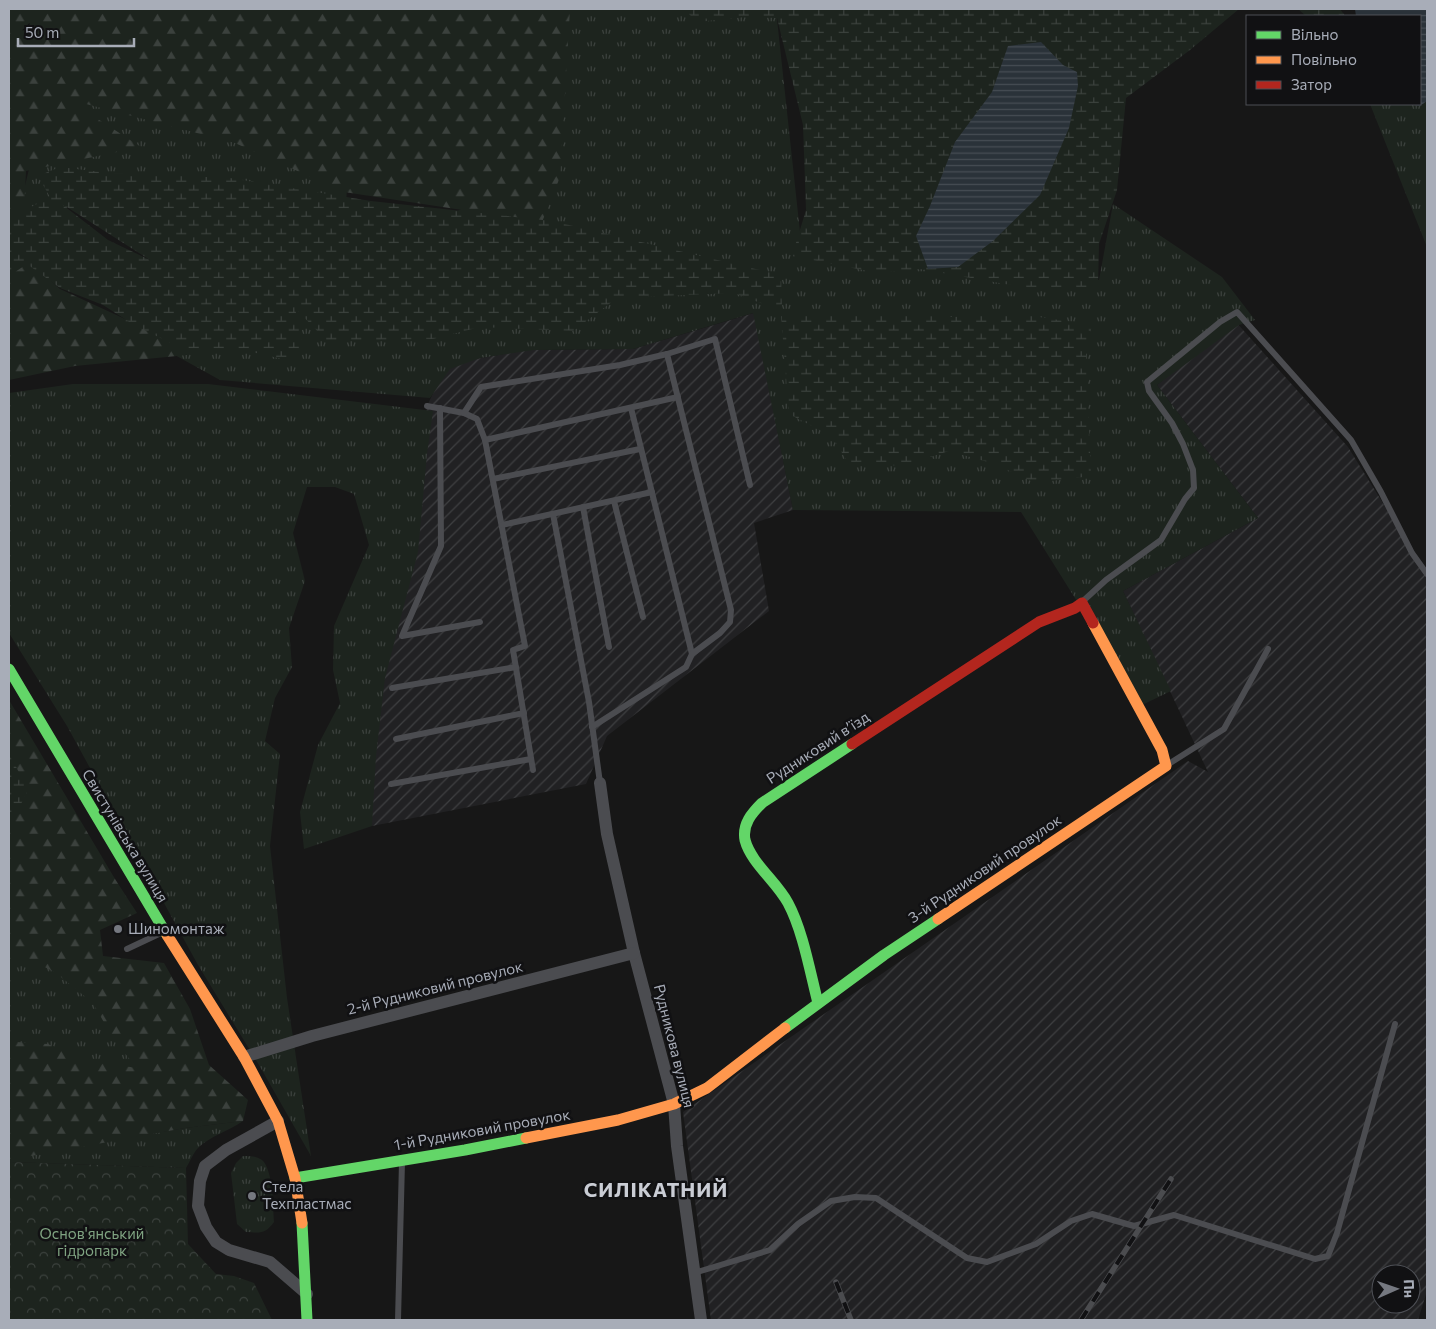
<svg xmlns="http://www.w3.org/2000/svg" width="1436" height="1329" font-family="Commissioner,sans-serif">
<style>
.industrial{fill:url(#industrial-furrows);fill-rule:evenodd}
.grass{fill:url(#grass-tufts)}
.forest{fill:url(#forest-firs)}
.wetland{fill:url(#wetland-marsh);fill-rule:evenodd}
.park{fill:url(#park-crowns)}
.water{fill:url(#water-rules)}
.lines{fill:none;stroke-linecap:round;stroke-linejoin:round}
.lane{stroke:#4b4c50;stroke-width:6}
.street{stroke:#4b4c50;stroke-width:12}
.fast{stroke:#63d668;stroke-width:11}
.slow{stroke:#ff974d;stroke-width:11}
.jam{stroke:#b3261e;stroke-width:11}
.rail-casing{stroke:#4b4c4f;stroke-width:5.5}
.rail{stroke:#111113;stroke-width:4;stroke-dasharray:11;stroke-linecap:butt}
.poi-dot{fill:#757880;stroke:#111113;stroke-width:2}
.labels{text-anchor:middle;stroke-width:5;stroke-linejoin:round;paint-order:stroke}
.street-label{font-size:15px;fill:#a8adb8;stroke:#111113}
.poi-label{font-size:15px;fill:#a8adb8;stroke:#111113;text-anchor:start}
.park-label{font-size:15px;fill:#7fa381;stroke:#111113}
.district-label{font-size:20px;font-weight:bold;letter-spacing:1px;fill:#c9ccd4;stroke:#111113}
</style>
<defs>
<pattern id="industrial-furrows" width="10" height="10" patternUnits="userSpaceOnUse" patternTransform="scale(1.25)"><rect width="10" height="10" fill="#212123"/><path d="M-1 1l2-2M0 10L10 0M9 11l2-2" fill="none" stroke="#3e3f41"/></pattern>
<pattern id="grass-tufts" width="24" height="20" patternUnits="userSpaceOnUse" patternTransform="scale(1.25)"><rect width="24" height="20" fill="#1d241e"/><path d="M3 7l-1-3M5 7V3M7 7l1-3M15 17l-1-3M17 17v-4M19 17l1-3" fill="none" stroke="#3b413d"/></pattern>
<pattern id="forest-firs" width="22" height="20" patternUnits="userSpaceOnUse" patternTransform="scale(1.25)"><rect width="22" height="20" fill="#1d241e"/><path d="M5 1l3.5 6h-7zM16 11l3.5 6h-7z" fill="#3b413d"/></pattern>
<pattern id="wetland-marsh" width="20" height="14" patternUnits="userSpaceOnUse" patternTransform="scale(1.25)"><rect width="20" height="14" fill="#1d241e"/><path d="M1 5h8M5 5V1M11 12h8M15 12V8" fill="none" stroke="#3b413d"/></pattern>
<pattern id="park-crowns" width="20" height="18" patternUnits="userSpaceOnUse" patternTransform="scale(1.25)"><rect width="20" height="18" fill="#1d241e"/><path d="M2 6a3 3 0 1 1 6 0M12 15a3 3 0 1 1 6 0" fill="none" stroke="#3b413d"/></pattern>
<pattern id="water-rules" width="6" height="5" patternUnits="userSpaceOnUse" patternTransform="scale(1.25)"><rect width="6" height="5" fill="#2a3239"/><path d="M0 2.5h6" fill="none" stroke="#464d54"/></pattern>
</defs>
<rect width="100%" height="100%" fill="#171717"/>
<!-- industrial -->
<g class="industrial">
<polygon points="754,313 793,510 754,523 769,611 607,736 586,784 372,826 369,757 398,608 427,406 447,364 528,350 633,349"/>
<path d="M1235,321L1348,447L1427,574V1291L1418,1320H711L683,1112L1188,761L1208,772L1123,591L1258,518L1157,385ZM1381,1274H1411V1304H1381Z"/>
</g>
<!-- grass -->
<g class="grass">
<polygon points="296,9 774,9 776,10 800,232 1099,280 1113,204 1222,277 1255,320 1239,325 1157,385 1258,518 1123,591 1171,691 1142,705 1021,512 793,510 753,313 633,349 534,350 480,358 450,369 430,398 220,380 164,349 515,184"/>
<polygon points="55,60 348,171 346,204 86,178 34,258 9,253"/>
<polygon points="1427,101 1427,247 1370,104 1408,104 1420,106"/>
<polygon points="73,384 208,384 433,411 427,454 418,552 385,678 376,756 372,826 304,849 300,812 318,745 340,703 333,670 334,626 369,545 354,494 335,487 307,487 293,533 305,581 289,628 292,667 275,698 265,741 280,754 270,846 287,998 311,1156 259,1065 198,965 67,726 9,633 9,393"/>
<polygon points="9,933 89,979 145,1076 9,1103"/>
<path d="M243,1121C229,1131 210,1136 198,1148C193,1153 190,1162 186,1168L9,1162V1158L185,1128Z"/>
<path d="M243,1156C250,1156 257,1156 262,1160C273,1169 273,1207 274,1222C265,1234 261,1233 246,1232L237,1224L231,1173L236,1163Z"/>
</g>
<!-- forest -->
<g class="forest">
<polygon points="9,9 570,9 560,177 542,222 344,192 235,143 67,99 141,147 26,171 24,211 16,250 60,289 188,348 187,355 75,366 9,380"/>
<polygon points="9,700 115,879 137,913 100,930 103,956 164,963 190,1009 209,1065 248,1100 243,1121 185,1128 9,1160 9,1044 16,1042 48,1044 82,1060 137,1068 114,1040 93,1003 56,973 22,955 9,965"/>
</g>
<!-- wetland -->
<g class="wetland">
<polygon points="684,9 1239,9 1190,50 1126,98 1117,190 1099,244 1098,288 1034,289 920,269 878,273 792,256 806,210 803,125 777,18 746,17 697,22"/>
<polygon points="1298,9 1340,9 1345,16 1306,16"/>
<path d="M60,167L109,173L230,178L371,201L552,221L781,275L782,311L734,293L617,298L573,331L480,327L433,339L327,341L295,308L302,344L291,361L247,351L181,348L134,325L103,305L60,288L27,264L9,276V218H14V216L50,197L38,176ZM59,202L150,260L108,240Z"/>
<polygon points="884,314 951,317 1026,315 1092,325 1086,352 1091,476 1035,483 995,464 949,451 902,466 848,462 831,436 789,414 781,315"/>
<polygon points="9,753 28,790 15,816 9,821"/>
</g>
<!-- park -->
<polygon class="park" points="9,1162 186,1168 188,1244 216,1274 234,1276 254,1283 272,1320 9,1320"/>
<!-- water -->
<g class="water">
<polygon points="1355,9 1427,9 1427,101 1420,106 1408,104 1420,104 1420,16 1356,16"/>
<polygon points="1041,42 1063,65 1077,72 1078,86 1069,128 1040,195 993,241 958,267 928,269 916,236 930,206 955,142 992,92 1008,46"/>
</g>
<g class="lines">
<!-- lane -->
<g class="lane">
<polyline points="427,406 464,413 477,419 485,440 525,646 513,650 533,770"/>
<polyline points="440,408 441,546 402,636 480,622"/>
<polyline points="631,408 692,654"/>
<polyline points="464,413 481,387 620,365 667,354 715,339 750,485"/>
<polyline points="485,440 678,397"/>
<polyline points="493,479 640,449"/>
<polyline points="614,501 643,617"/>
<polyline points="583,507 609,647"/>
<polyline points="553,514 589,702 600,783"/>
<polyline points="502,525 652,492"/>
<polyline points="1082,602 1106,580 1161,540 1185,499 1194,488 1193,470 1183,444 1172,423 1149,391 1147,382 1220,322 1237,312 1351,440 1381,492 1412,553 1427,574"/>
<polyline points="392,688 516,667"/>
<polyline points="592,727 686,667 692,654 720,633 730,622 731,610 667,354"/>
<polyline points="396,739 524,713"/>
<polyline points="1167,765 1224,729 1268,649"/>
<polyline points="391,784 531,759"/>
<polyline points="127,949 161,933"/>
<polyline points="694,1273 770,1250 798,1224 831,1201 855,1197 876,1198 967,1258 987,1262 1036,1244 1071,1221 1092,1214 1134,1226 1174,1215 1315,1259 1328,1256 1337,1233 1395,1024"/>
<polyline points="398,1320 402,1162"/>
</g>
<!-- street -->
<g class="street">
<polyline points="600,783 607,834 634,953 674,1104 677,1146 701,1320"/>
<polyline points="244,1057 312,1036 634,953"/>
<polyline points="278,1121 226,1150 205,1166 200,1181 198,1206 206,1227 216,1242 229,1250 270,1262 307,1294"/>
</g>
<!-- fast -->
<g class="fast">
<polyline points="9,669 167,935"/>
<path d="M818,1003C810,972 803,931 788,903C777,882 751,863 745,840C742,824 752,813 762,803L852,744"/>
<polyline points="785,1028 884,955 938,919"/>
<polyline points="295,1178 465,1150 526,1138"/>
<polyline points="302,1223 307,1320"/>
</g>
<!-- slow -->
<g class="slow">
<polyline points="938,919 1166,766 1162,750 1093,623"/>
<polyline points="167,935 244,1057 278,1121 295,1178 302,1223"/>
<polyline points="526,1138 618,1120 674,1104 707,1088 785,1028"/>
</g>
<!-- jam -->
<polyline class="jam" points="852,744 1039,622 1075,608 1082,603 1093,623"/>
<defs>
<g id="rail">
<polyline points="836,1282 851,1320"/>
<polyline points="1081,1320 1171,1179"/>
</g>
</defs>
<!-- rail casing -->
<use href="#rail" class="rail-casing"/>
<!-- rail -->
<use href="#rail" class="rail"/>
</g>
<!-- markers -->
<g class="poi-dot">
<circle cx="118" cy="929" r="5"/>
<circle cx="252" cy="1196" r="5"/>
</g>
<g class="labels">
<!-- street labels -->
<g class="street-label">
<text transform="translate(818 748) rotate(-33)" y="5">Рудниковий в’їзд</text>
<text transform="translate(125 836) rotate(59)" y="5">Свистунівська вулиця</text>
<text transform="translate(985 869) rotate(-34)" y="5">3-й Рудниковий провулок</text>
<text transform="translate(435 988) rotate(-14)" y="5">2-й Рудниковий провулок</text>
<text transform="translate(674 1046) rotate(76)" y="5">Рудникова вулиця</text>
<text transform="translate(482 1130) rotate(-10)" y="5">1-й Рудниковий провулок</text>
</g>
<!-- poi labels -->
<g class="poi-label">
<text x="128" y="934">Шиномонтаж</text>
<text x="262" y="1192">Стела<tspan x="262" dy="17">Техпластмас</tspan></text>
</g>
<!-- park labels -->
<g class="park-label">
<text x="92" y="1239">Основ'янський<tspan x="92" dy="17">гідропарк</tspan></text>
</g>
<!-- district labels -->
<g class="district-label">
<text x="656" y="1197">СИЛІКАТНИЙ</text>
</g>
</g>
<!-- border -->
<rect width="1436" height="1329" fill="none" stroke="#a8adb8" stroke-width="20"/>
<!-- legend -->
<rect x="1246" y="15" width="175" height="90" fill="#111113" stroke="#4d4f55"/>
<rect x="1256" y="31" width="25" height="8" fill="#63d668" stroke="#4d4f55"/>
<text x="1291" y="40" font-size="15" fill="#a8adb8">Вільно</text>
<rect x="1256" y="56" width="25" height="8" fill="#ff974d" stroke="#4d4f55"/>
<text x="1291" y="65" font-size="15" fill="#a8adb8">Повільно</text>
<rect x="1256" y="81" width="25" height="8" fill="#b3261e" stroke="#4d4f55"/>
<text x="1291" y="90" font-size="15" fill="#a8adb8">Затор</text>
<!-- north arrow -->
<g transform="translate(1396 1289) rotate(88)"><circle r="24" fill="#111113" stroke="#4d4f55"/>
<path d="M0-4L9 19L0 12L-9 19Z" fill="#757880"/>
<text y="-8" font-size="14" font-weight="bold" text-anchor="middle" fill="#a8adb8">Пн</text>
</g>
<!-- scale -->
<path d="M18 38v8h116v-8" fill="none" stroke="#a8adb8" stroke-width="2.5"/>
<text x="25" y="38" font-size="15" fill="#a8adb8" stroke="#111113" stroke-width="4" paint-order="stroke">50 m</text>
</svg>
